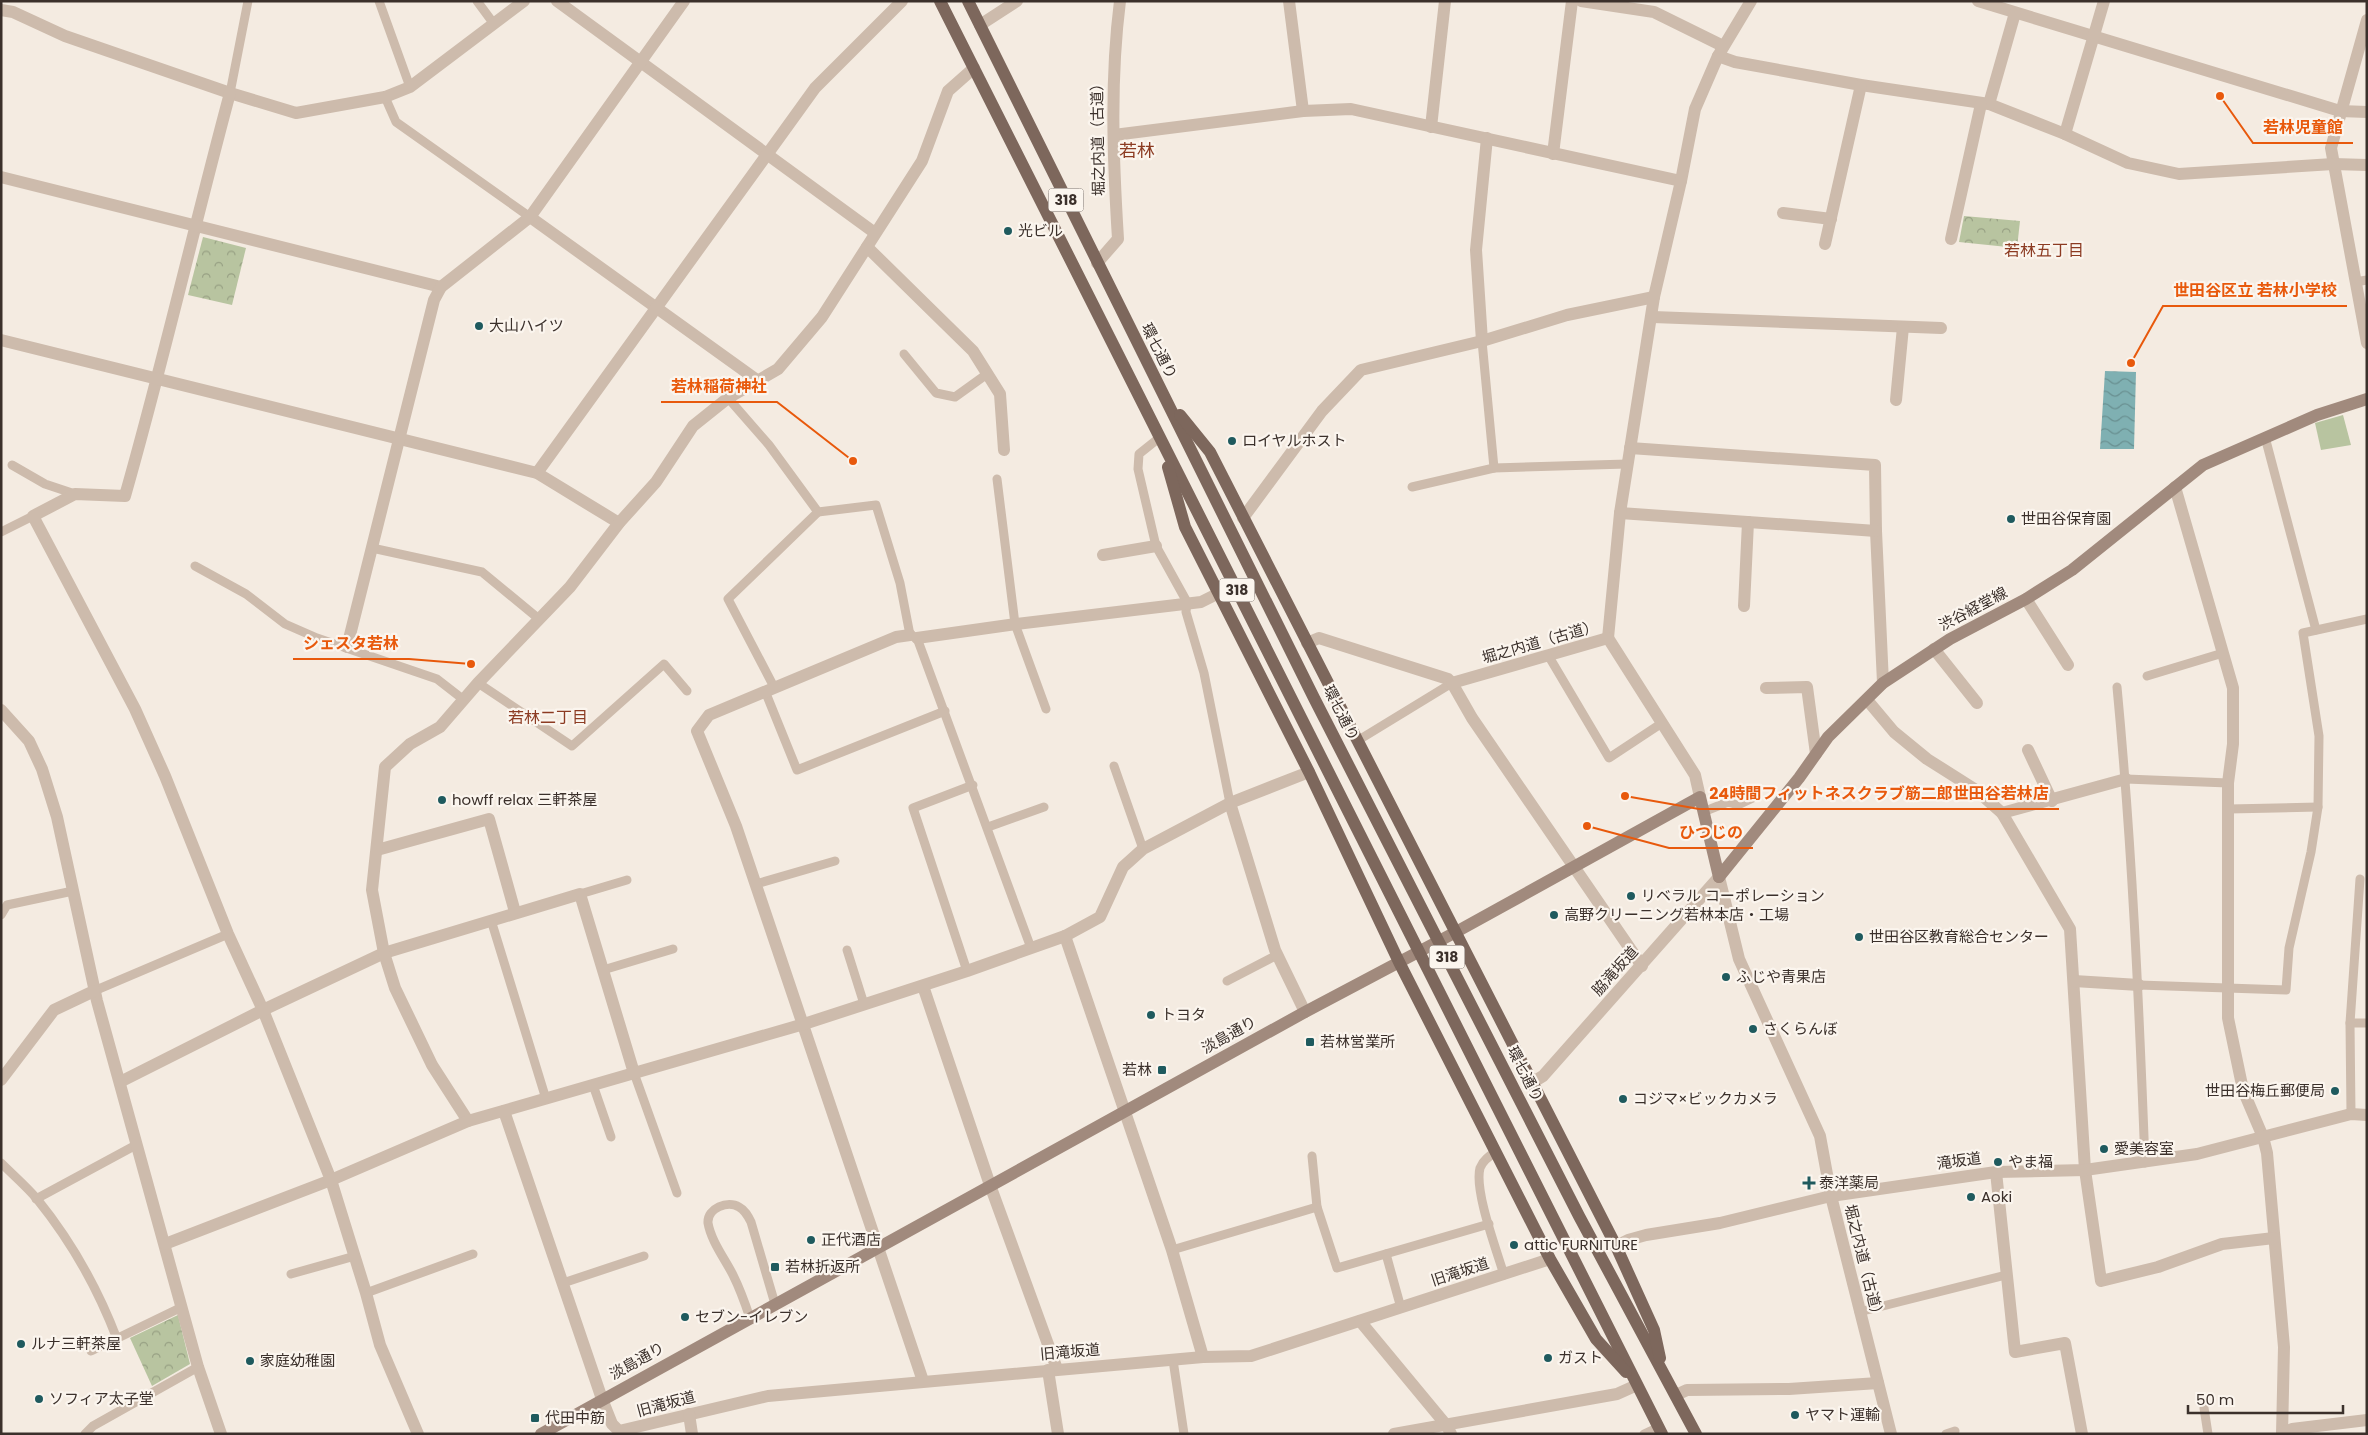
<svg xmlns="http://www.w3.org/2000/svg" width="2368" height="1435" font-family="Poppins,'Noto Sans JP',sans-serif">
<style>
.grass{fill:#b8c4a0}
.forest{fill:url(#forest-crowns)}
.water{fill:url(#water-waves)}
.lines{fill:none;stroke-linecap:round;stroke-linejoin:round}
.lane{stroke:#cdbbac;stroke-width:9}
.street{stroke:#cdbbac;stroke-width:12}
.secondary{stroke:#a18a7d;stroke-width:12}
.primary{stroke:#7d675c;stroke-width:12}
.poi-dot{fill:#1f5a5e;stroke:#fbf5ee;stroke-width:2}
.labels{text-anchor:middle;stroke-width:4.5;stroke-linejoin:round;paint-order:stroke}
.shield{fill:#fbf5ee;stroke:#756b66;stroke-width:1}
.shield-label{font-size:14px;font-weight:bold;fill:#3b302b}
.street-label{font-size:15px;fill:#3b302b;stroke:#fbf5ee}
.poi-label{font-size:15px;fill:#3b302b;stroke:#fbf5ee;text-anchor:start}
.neighbourhood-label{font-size:16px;fill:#8c3b22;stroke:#fbf5ee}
.quarter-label{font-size:18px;fill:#8c3b22;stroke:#fbf5ee}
.leader{fill:none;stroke:#e8590c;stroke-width:2}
.callout-dot{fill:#e8590c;stroke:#fbf5ee;stroke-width:2}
.callout-label{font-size:16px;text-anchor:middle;font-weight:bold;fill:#e8590c;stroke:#fbf5ee;stroke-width:4.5;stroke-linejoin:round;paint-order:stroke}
</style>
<defs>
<pattern id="forest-crowns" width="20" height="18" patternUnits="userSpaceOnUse" patternTransform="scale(1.25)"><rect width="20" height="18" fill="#b8c4a0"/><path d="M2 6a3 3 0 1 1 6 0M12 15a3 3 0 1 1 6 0" fill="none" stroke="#97a083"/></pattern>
<pattern id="water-waves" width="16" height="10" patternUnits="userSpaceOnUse" patternTransform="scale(1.25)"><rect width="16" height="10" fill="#7fb0b2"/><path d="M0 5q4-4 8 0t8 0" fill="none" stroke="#699091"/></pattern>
</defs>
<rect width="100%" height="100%" fill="#f4ebe1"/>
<!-- grass -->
<polygon class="grass" points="2343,415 2351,445 2321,450 2315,423"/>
<!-- forest -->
<g class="forest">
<polygon points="1964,216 2020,221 2017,248 1959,242"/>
<polygon points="203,237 246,248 232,305 188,295"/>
<polygon points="178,1315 190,1364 152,1386 130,1338"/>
</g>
<!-- water -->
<polygon class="water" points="2105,371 2136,372 2134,449 2100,449"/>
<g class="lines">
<!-- lane -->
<g class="lane">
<polyline points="379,1 410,87"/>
<polyline points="477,1 494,24"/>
<polyline points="230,93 248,1"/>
<polyline points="385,97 396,122 530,217"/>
<polyline points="2355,282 2367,280"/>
<polyline points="904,354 936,393 955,397 987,374"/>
<polyline points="728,398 769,445 818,512 876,505 900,583 910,635 917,638 1031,948"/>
<polyline points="2265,437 2316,630"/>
<polyline points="1159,438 1139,454 1138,469 1156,546 1187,602 1186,612 1204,673 1230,803"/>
<polyline points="12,465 45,484 75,494"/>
<polyline points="1494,468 1627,464"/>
<polyline points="997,479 1015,624 1046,709"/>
<polyline points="1412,487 1494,468 1482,341"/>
<polyline points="1,532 33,516"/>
<polyline points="372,548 482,572 539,619"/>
<polyline points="195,566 246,594 285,624 317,638 437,679 464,700"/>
<polyline points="1548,655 1609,758 1662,723"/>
<polyline points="2147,676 2223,653"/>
<polyline points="478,683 572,746 664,664 687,691"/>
<polyline points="774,687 728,599 818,512"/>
<path d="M2117,687C2132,845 2139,1004 2145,1163"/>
<polyline points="765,691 797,770 945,711"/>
<polyline points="1357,741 1452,683"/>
<polyline points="1114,766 1143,849"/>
<polyline points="2126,779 2228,783"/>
<polyline points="2229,809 2318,807"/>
<polyline points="1703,812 1728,802 1738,805 1755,797"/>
<polyline points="988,827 1044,807"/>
<polyline points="756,884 835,861"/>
<polyline points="580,894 627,880"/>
<polyline points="1,915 7,905 73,891"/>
<polyline points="491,920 546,1099"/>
<polyline points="847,950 864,1004"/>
<polyline points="603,970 673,949"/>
<polyline points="967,971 913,808 973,785"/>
<polyline points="1227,981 1277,955"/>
<polyline points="2139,985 2286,990 2289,948 2311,852 2318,807 2319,736 2303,633 2367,619"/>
<polyline points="94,991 228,934"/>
<polyline points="2350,1023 2367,1023"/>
<polyline points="634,1073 677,1193"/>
<polyline points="593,1085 611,1137"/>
<polyline points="2351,1114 2350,1023 2360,879"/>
<path d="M1496,1152C1489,1156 1483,1160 1480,1168C1474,1191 1497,1251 1504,1275"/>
<polyline points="1312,1156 1317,1207 1337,1268 1489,1224"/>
<path d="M1,1163C13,1175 26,1186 37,1199C71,1241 98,1289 117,1339"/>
<polyline points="36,1199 136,1145"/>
<polyline points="1172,1250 1317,1207"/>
<polyline points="1386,1254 1401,1308"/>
<polyline points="291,1274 355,1256"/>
<polyline points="563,1283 644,1256"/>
<polyline points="366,1293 473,1254"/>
<polyline points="1859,1312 2006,1275"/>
<path d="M750,1318C745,1303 740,1289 733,1275C725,1259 711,1241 708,1223C707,1208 728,1200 739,1207C745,1210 748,1216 751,1222L775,1304"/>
<polyline points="91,1351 182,1307"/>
<polyline points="1173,1360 1184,1434"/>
<polyline points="2204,1408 2208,1434"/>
<polyline points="85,1434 93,1426 198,1367"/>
<polyline points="1644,1434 1659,1427"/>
<polyline points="1946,1434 1955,1431"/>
</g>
<!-- street -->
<g class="street">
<polyline points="557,1 875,233"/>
<polyline points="1289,1 1303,111"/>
<polyline points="1581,1 1654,12 1723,46"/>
<polyline points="1978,1 2340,111 2367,112"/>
<polyline points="1,10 13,12 65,36 230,93 296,113 385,97 410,87 524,1"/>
<polyline points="2367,20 2331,148 2367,343"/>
<polyline points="980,25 1017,1"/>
<polyline points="1718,56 1735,62 1861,85 1989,104 2065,134 2128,163 2179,174 2333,164 2367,165"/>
<path d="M230,93C194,227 163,363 125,496L75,494L33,516L135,709L165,776L228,934L263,1010L331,1180L366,1293L380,1345L418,1434"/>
<polyline points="1989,104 2015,13"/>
<polyline points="1431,127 1445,1"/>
<polyline points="2065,134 2104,1"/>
<polyline points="1114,135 1303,111 1351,109 1681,181"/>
<polyline points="1553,154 1572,1"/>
<polyline points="1,177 441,287"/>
<polyline points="1783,213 1831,219"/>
<polyline points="530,217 757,380"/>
<polyline points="1951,239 1981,104"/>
<polyline points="1825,244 1861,85"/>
<polyline points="867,247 973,351 1000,394 1004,450"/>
<path d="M1097,263L1118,239C1113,159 1110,80 1120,1"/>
<polyline points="1653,317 1941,328"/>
<polyline points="1,340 537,473 619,523"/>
<polyline points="1482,341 1476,250 1487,138"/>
<polyline points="1896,400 1903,327"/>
<polyline points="1630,448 1875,465 1876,531 1883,683"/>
<polyline points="537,473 815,88 902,1"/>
<polyline points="2175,487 2233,688 2233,744 2228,783 2228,1018 2243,1090 2263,1137 2267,1153 2284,1347 2282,1434"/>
<polyline points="1620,513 1876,531"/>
<polyline points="1243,518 1322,411 1361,370 1482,341 1567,315 1654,297"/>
<polyline points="1103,555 1156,546"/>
<polyline points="2026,599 2068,665"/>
<polyline points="1744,606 1748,522"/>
<polyline points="910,635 896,637 709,715 697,731 736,826 923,1381"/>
<polyline points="917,638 1016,624 1201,602 1219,593"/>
<polyline points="1608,638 1620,513 1654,297 1681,181 1695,109 1718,56 1751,1"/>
<polyline points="1608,638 1695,775 1700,797"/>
<polyline points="1307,643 1319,638 1448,679 1452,683 1472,718 1642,966"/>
<polyline points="347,647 434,300 441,287 530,217 684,1"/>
<polyline points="1934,649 1977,703"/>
<polyline points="1452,683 1608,638"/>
<polyline points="1766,688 1807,687 1816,754"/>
<polyline points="1868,701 1894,732 1927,759 1976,790 2002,813 2070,929 2085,1170 2101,1281 2158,1267 2222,1244 2274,1238"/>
<polyline points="1,710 29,741 42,769 57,817 97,1001 198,1367 221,1434"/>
<polyline points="2028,750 2052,801"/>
<polyline points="1230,803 1275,950 1305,1012"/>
<polyline points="2002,813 2126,779"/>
<polyline points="377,850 489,819 515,912"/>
<polyline points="1719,877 1739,959 1820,1136 1831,1196 1891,1434"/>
<polyline points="1065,936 1172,1250 1203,1357"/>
<polyline points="2074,981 2139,985"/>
<polyline points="923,986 990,1185 1057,1369"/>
<polyline points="1,1080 54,1010 94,991"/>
<polyline points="120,1082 263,1010 384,953 580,894 634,1073"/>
<polyline points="1533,1082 1543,1076 1719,877"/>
<polyline points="504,1111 602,1399 612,1424 619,1431 768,1396 1203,1357 1251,1356 1550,1259"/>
<polyline points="468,1121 432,1065 395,988 384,953 372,890 385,767 410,744 440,727 478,683 570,587 619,523 656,482 693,426 728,398 778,369 822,317 922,161 948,91 974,68"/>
<polyline points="1996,1172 2015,1352 2065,1343 2082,1434"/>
<polyline points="165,1244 331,1180 468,1121 804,1024 967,971 1065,936 1100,917 1123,867 1143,849 1230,803 1309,772"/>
<polyline points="1616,1246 1628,1240 1646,1235 1720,1223 1831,1196 1996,1172 2085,1170 2197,1154 2351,1114 2367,1115"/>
<polyline points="1360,1321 1447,1426 1451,1434"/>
<polyline points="1048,1370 1058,1434"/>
<polyline points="1676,1395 1687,1390 1789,1389 1878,1383"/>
<polyline points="689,1414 692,1434"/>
<polyline points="2282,1433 2292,1429 2367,1420"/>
<polyline points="1394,1434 1617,1394 1637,1385"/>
</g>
<!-- secondary -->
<g class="secondary">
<polyline points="1719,877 1799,778 1828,737 1883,683 1950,639 2026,599 2072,570 2203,465 2317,415 2367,399"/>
<polyline points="541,1434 1305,1012 1456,932 1700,797 1719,877"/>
</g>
<!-- primary -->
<g class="primary">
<polyline points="940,1 1662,1434"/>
<polyline points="968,1 1314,698 1579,1216 1696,1434"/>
<polyline points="1180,415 1210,452 1616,1246 1654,1330 1660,1358"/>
<polyline points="1168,467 1185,527 1309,772 1399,962 1550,1259 1596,1339 1626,1372"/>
</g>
</g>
<!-- markers -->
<g class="poi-dot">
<circle cx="1008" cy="231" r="5"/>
<circle cx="479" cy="326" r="5"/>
<circle cx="1232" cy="441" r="5"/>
<circle cx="2011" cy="519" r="5"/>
<circle cx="442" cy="800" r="5"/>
<circle cx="1631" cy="896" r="5"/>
<circle cx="1554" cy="915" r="5"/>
<circle cx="1859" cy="937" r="5"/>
<circle cx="1726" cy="977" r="5"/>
<circle cx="1151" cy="1015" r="5"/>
<circle cx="1753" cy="1029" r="5"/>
<rect x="1305" y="1037" width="10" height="10" rx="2.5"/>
<rect x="1157" y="1065" width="10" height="10" rx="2.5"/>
<circle cx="2335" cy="1091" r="5"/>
<circle cx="1623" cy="1099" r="5"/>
<circle cx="2104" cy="1149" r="5"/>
<circle cx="1998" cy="1162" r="5"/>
<path d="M1806.5 1175.5h5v5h5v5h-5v5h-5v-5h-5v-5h5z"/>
<circle cx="1971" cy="1197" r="5"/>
<circle cx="811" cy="1240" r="5"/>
<circle cx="1514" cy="1245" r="5"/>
<rect x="770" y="1262" width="10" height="10" rx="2.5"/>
<circle cx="685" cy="1317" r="5"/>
<circle cx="21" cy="1344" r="5"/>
<circle cx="1548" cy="1358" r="5"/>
<circle cx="250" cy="1361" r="5"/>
<circle cx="39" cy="1399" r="5"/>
<circle cx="1795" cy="1415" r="5"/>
<rect x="530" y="1413" width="10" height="10" rx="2.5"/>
</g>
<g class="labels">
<!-- shield labels -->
<g class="shield">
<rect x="1048.5" y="188.5" width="35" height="23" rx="4"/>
<rect x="1219.5" y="578.5" width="35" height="23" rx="4"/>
<rect x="1429.5" y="945.5" width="35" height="23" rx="4"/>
</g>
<g class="shield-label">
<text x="1066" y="205">318</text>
<text x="1237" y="595">318</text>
<text x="1447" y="962">318</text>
</g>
<!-- street labels -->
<g class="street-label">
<text transform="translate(1098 136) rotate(-91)" y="5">堀之内道（古道）</text>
<text transform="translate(1159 351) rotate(63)" y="5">環七通り</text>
<text transform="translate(1973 609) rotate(-28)" y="5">渋谷経堂線</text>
<text transform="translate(1540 642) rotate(-16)" y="5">堀之内道（古道）</text>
<text transform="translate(1341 713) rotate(63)" y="5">環七通り</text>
<text transform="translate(1615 971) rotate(-48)" y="5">脇滝坂道</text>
<text transform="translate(1229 1035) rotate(-29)" y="5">淡島通り</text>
<text transform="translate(1525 1074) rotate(63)" y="5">環七通り</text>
<text transform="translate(1959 1161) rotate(-8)" y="5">滝坂道</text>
<text transform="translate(1864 1263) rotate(76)" y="5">堀之内道（古道）</text>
<text transform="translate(1460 1272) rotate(-18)" y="5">旧滝坂道</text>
<text transform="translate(1070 1352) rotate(-5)" y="5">旧滝坂道</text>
<text transform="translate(637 1361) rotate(-29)" y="5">淡島通り</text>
<text transform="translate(666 1404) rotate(-15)" y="5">旧滝坂道</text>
</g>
<!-- poi labels -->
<g class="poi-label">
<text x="1018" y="236">光ビル</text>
<text x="489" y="331">大山ハイツ</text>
<text x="1242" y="446">ロイヤルホスト</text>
<text x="2021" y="524">世田谷保育園</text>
<text x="452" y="805">howff relax 三軒茶屋</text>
<text x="1641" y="901">リベラル コーポレーション</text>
<text x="1564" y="920">高野クリーニング若林本店・工場</text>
<text x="1869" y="942">世田谷区教育総合センター</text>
<text x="1736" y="982">ふじや青果店</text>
<text x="1161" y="1020">トヨタ</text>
<text x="1763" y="1034">さくらんぼ</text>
<text x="1320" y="1047">若林営業所</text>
<text x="1152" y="1075" text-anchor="end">若林</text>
<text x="2325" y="1096" text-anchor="end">世田谷梅丘郵便局</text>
<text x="1633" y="1104">コジマ×ビックカメラ</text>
<text x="2114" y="1154">愛美容室</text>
<text x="2008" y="1167">やま福</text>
<text x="1819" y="1188">泰洋薬局</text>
<text x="1981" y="1202">Aoki</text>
<text x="821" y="1245">正代酒店</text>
<text x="1524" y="1250">attic FURNITURE</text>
<text x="785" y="1272">若林折返所</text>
<text x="695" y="1322">セブン-イレブン</text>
<text x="31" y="1349">ルナ三軒茶屋</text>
<text x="1558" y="1363">ガスト</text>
<text x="260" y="1366">家庭幼稚園</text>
<text x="49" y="1404">ソフィア太子堂</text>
<text x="1805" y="1420">ヤマト運輸</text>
<text x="545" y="1423">代田中筋</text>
</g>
<!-- neighbourhood labels -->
<g class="neighbourhood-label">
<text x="2044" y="256">若林五丁目</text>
<text x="548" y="723">若林二丁目</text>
</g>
<!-- quarter labels -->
<g class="quarter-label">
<text x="1137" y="157">若林</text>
</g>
</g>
<!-- callouts -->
<path class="leader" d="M2220 96L2253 143H2353M2131 363L2163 306H2347M853 461L777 402H661M471 664L409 659H293M1625 796L1699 809H2059M1587 826L1669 848H1753"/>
<g class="callout-dot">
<circle cx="2220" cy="96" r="5"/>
<circle cx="2131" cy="363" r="5"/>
<circle cx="853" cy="461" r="5"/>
<circle cx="471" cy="664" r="5"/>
<circle cx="1625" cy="796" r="5"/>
<circle cx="1587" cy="826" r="5"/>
</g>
<g class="callout-label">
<text x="2303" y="133">若林児童館</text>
<text x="2255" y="296">世田谷区立 若林小学校</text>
<text x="719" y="392">若林稲荷神社</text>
<text x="351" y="649">シェスタ若林</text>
<text x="1879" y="799">24時間フィットネスクラブ筋二郎世田谷若林店</text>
<text x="1711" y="838">ひつじの</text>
</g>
<!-- border -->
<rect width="2368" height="1435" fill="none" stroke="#3b302b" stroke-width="5"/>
<!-- scale -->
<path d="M2188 1405v8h155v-8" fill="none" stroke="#3b302b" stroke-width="2.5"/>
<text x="2196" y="1405" font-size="15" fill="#3b302b" stroke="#fbf5ee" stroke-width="4" paint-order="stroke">50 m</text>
</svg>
